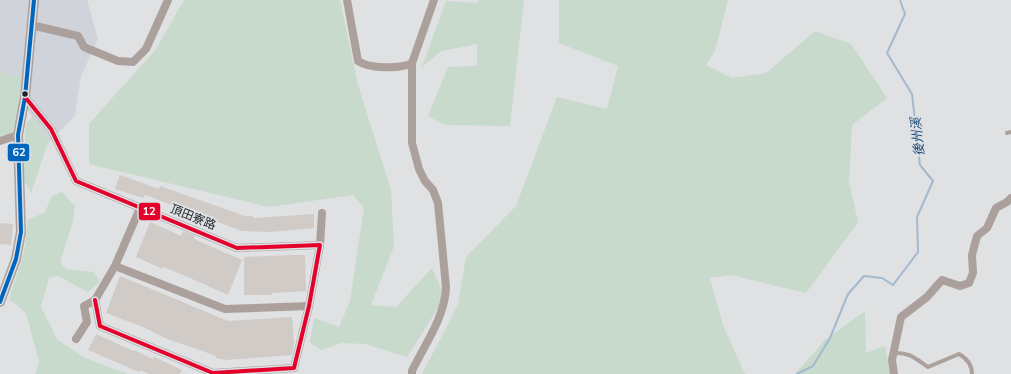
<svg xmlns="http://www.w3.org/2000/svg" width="1011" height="374" font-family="Mulish,'Noto Sans TC',sans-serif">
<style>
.built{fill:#d0d4da}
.green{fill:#c7dacc}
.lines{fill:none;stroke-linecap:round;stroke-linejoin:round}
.stream{stroke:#a3b9cf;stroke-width:2}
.building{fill:#d1cbc7}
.service{stroke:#aca09d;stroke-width:4}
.minor{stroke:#aca09d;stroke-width:8}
.tertiary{stroke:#aca09d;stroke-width:10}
.bus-1-casing{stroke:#dde0e5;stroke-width:7}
.bus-2-casing{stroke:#dde0e5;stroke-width:7}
.bus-1{stroke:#0065bd;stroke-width:4}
.bus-2{stroke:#e4002b;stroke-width:4}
.bus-dot{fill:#1f2021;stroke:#dde0e5;stroke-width:1.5}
.labels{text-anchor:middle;stroke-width:4;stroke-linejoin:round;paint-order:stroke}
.street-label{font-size:12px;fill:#1f2021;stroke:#dde0e5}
.water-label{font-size:13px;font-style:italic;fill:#214f7a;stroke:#dde0e5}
.line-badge{stroke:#dde0e5;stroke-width:1.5}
.badge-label{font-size:11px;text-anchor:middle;font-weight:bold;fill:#fff}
</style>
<rect width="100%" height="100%" fill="#dfe1e3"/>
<!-- built -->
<polygon class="built" points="0,0 87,0 98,39 81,76 75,116 50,141 21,101 9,73 0,72"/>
<!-- green -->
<g class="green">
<polygon points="184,0 340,0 358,85 391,190 394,246 371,305 396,307 432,268 445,297 407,357 365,344 342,343 321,350 310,342 314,318 339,327 350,301 364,208 353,195 269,207 89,164 89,124 156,49"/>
<polygon points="479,0 524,0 510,126 445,125 428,116 448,67 477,66 477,44 441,51 422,67 446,1 477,3"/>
<polygon points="559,0 728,0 715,51 706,65 732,78 766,73 815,31 851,44 887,98 852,125 849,182 858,222 806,293 731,275 710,278 724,328 745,374 422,374 458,305 466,257 516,206 557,97 607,109 618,66 559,43"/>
<polygon points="0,72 8,73 22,79 21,101 12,133 0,136"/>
<polygon points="33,116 50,141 47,145 31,193 23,177 26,124"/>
<polygon points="62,192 75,206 72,225 60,262 66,269 94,272 100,282 88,292 58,276 49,278 41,307 57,339 83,357 127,374 35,374 39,362 26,313 9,299 24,253 28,220 45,212 52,196"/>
<polygon points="865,311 866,353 885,346 890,374 795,374 825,340"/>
</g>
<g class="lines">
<!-- stream -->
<polyline class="stream" points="797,374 813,366 830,338 848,294 864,276 882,278 893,285 918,252 917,217 933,181 920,165 912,94 887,53 905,14 900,0"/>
</g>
<!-- building -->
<g class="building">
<polygon points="120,175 159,189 160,186 245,216 253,216 253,218 314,214 314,228 269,232 242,231 145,195 143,198 115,189"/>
<polygon points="150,222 181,236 183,231 195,236 194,239 242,260 228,295 181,274 163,267 163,269 136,257"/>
<polygon points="0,223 13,224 11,245 0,244"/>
<polygon points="294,255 305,255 306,291 272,293 272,295 244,295 244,257"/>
<polygon points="120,276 228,321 292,317 294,343 292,355 226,360 216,358 216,356 200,350 167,339 143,327 106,313"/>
<polygon points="96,334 133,351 134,350 153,359 154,357 182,370 180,374 149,374 140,370 139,372 102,356 88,350"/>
</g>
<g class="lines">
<!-- service -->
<g class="service">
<polyline points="1007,133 1011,132"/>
<path d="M894,353C910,352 916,359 928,367L959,354C966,358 972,365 972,374"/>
</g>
<!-- minor -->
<g class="minor">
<path d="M347,0L358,61C369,69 401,69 412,63L434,0"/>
<polyline points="31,25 78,36 84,47 118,61 133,62 146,49 168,0"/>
<polyline points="25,97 51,129 76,181 237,248 320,245 309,306 294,368 213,373 100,326 95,300"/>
<polyline points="0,141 18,135"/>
<polyline points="320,245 322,213"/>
<polyline points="115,266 225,309 309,306"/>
<polyline points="76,339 87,322 84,306 95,300 115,266 140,208"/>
<path d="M412,374V371C425,344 445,317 446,287L438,203L433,190L425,181L419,169L412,143V63"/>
<polyline points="894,374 892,360 901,317 927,297 942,280 960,286 969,283 973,273 972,255 977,236 987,228 996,208 1007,202 1011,198"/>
</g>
<!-- tertiary -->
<polyline class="tertiary" points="0,302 16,259 21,232 18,135 25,97 34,0"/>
<defs>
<polyline id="bus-1" points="0,302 16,259 21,232 18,135 25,97 34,0"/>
<polyline id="bus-2" points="25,97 51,129 76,181 237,248 320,245 309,306 294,368 213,373 100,326 95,300"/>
</defs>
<!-- bus-1 casing -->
<use href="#bus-1" class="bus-1-casing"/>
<!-- bus-2 casing -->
<use href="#bus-2" class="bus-2-casing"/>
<!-- bus-1 -->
<use href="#bus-1" class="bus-1"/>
<!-- bus-2 -->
<use href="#bus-2" class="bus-2"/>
</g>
<!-- markers -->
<circle class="bus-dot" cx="25" cy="94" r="3.5"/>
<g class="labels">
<!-- street labels -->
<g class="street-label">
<text transform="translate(193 217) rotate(22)" y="4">頂田寮路</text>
</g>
<!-- water labels -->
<g class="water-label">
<text transform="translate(917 137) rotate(-96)" y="5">後州溪</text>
</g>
</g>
<g class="line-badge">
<rect x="7" y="143" width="23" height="19" rx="4" fill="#0065bd"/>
<rect x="138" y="202" width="23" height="19" rx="4" fill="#e4002b"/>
</g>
<g class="badge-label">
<text x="19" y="156">62</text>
<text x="149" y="215">12</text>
</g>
</svg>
